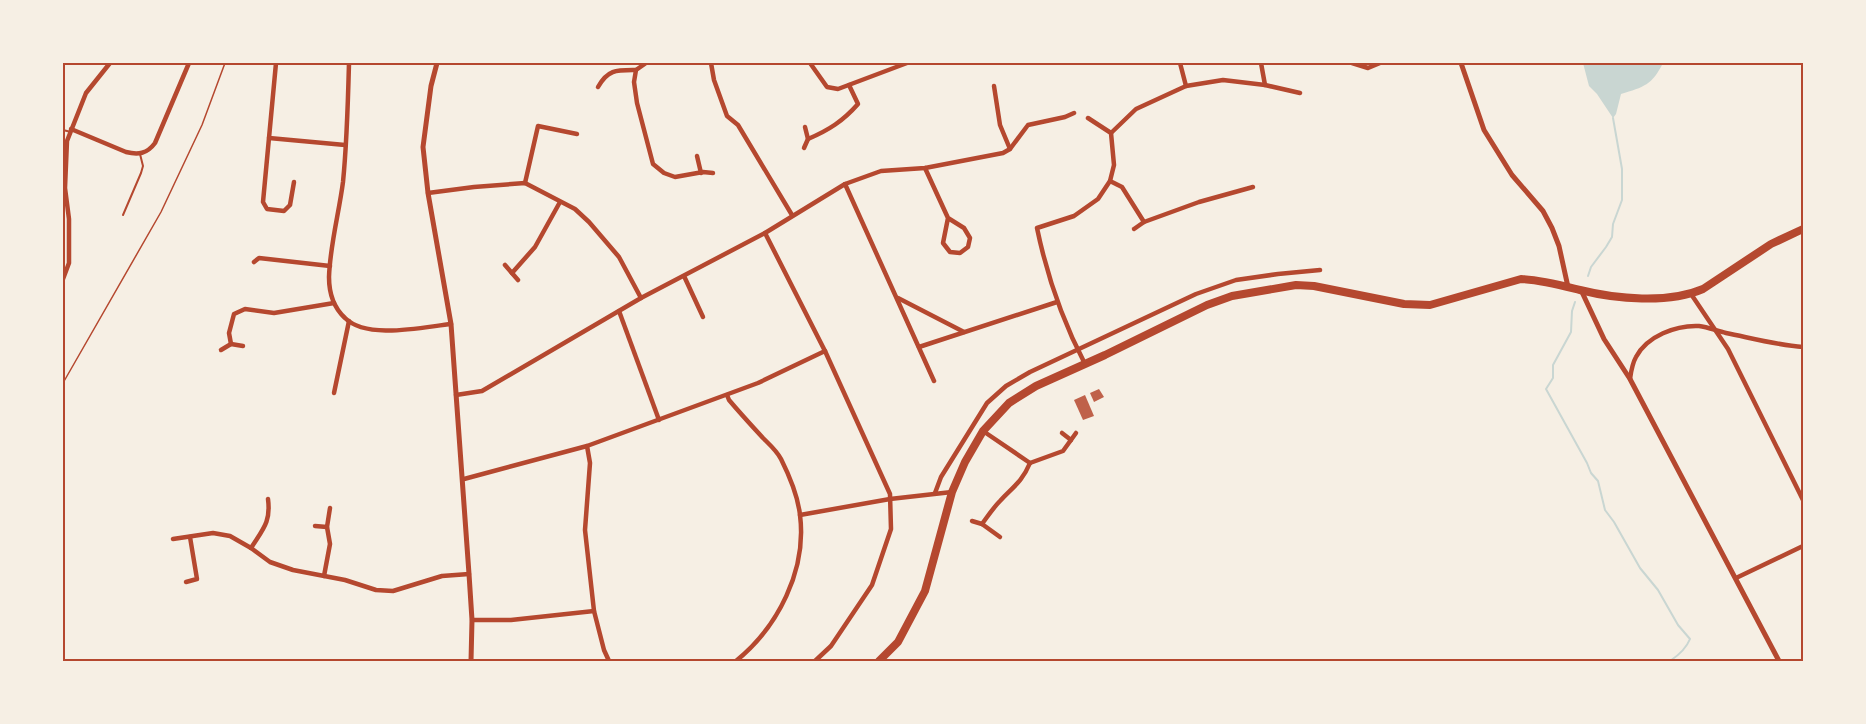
<svg xmlns="http://www.w3.org/2000/svg" width="1866" height="724" font-family="Ubuntu,sans-serif">
<style>
.water{fill:#c9d6d2}
.lines{fill:none;stroke-linecap:round;stroke-linejoin:round}
.stream{stroke:#c9d6d2;stroke-width:2}
.building{fill:#bf614a}
.path{stroke:#b5482f;stroke-width:1.5}
.service{stroke:#b5482f;stroke-width:2}
.minor{stroke:#b5482f;stroke-width:4.5}
.tertiary{stroke:#b5482f;stroke-width:5}
.trunk{stroke:#b5482f;stroke-width:8}
.neatline{fill:none;stroke:#b5482f;stroke-width:2}
</style>
<rect width="100%" height="100%" fill="#f6efe4"/>
<!-- water -->
<path class="water" d="M1583,63H1663C1652,85 1644,87 1621,94L1616,114L1613,118L1597,94L1589,86Z"/>
<g class="lines">
<!-- stream -->
<g class="stream">
<polyline points="1588,276 1591,267 1606,247 1612,237 1613,224 1622,200 1622,169 1613,118"/>
<path d="M1575,302L1572,311L1571,332L1553,365V378L1546,389L1587,463L1591,473L1598,481L1605,510L1614,522L1640,568L1658,590L1678,625L1690,639C1686,649 1679,655 1670,661"/>
</g>
</g>
<!-- building -->
<g class="building">
<polygon points="1099,389 1104,397 1094,402 1090,393"/>
<polygon points="1085,395 1094,416 1083,420 1074,400"/>
</g>
<g class="lines">
<!-- path -->
<polyline class="path" points="63,383 161,212 202,125 225,63"/>
<!-- service -->
<g class="service">
<polyline points="63,130 71,132"/>
<polyline points="123,215 141,173 143,166 140,154"/>
</g>
<!-- minor -->
<g class="minor">
<polyline points="276,63 263,202 267,209 284,211 290,205 294,182"/>
<path d="M349,63C348,102 347,142 343,182C339,213 330,245 329,277C329,292 333,307 345,318C367,340 423,327 451,324"/>
<polyline points="646,63 636,70 634,82 637,103 653,164 664,173 675,177 703,172 713,173"/>
<polyline points="711,63 714,80 727,116 738,125 792,215"/>
<polyline points="810,63 827,87 838,89 907,63"/>
<polyline points="1180,63 1186,86"/>
<polyline points="1261,63 1265,85"/>
<polyline points="1352,63 1368,68 1380,63"/>
<polyline points="994,86 1000,125 1010,149"/>
<path d="M598,87C608,69 617,70 636,70"/>
<path d="M71,129L126,152C138,155 147,154 155,143L189,63"/>
<polyline points="1111,133 1136,109 1186,86 1223,80 1265,85 1300,93"/>
<polyline points="269,138 345,145"/>
<path d="M808,139C829,130 843,121 858,104L849,85"/>
<polyline points="804,148 808,139 805,127"/>
<polyline points="697,156 701,173"/>
<polyline points="925,168 948,218 964,228 970,238 968,247 960,253 950,252 943,243 948,218"/>
<polyline points="1110,181 1122,187 1144,222 1199,202 1253,187"/>
<polyline points="525,183 538,126 577,134"/>
<polyline points="845,184 934,381"/>
<polyline points="428,193 474,187 525,183 575,209 589,222 619,257 641,298"/>
<polyline points="1134,229 1144,222"/>
<polyline points="765,233 825,351 890,494 891,529 872,585 831,646 815,661"/>
<polyline points="254,262 259,258 330,266"/>
<polyline points="505,265 518,280"/>
<polyline points="512,273 535,247 560,202"/>
<polyline points="684,276 703,317"/>
<polyline points="63,279 69,263 69,219 65,188 67,141 86,93 110,63"/>
<polyline points="1691,294 1728,349 1803,500"/>
<polyline points="898,298 964,332"/>
<polyline points="619,311 659,420"/>
<polyline points="231,344 229,333 234,314 245,309 274,313 334,303"/>
<polyline points="919,347 1057,302"/>
<polyline points="221,350 231,344 243,346"/>
<path d="M1085,364C1062,320 1047,276 1037,228L1074,216L1098,199L1110,181L1114,165L1111,133L1088,118"/>
<path d="M1630,379C1631,372 1632,364 1636,357C1647,336 1676,325 1699,326C1708,327 1717,331 1726,333C1751,338 1777,345 1803,347"/>
<polyline points="334,393 349,321"/>
<polyline points="456,395 482,391 641,298 765,233 845,184 881,171 925,168 1003,153 1010,149 1028,125 1065,117 1074,113"/>
<path d="M727,395L729,400C740,413 751,425 763,438C769,444 777,451 781,459C789,475 798,497 800,515C807,570 778,627 736,661"/>
<polyline points="983,431 1030,463"/>
<polyline points="1062,433 1071,440"/>
<polyline points="587,446 590,463 585,530 594,611 604,650 609,661"/>
<polyline points="1030,463 1063,451 1076,433"/>
<polyline points="464,479 587,446 758,383 825,351"/>
<polyline points="935,493 941,477 987,403 1006,386 1030,372 1196,294 1236,280 1278,274 1320,270"/>
<polyline points="800,515 890,499 952,492"/>
<polyline points="972,521 982,524 1000,537"/>
<path d="M982,524C988,516 993,508 1000,501C1013,487 1022,482 1030,463"/>
<polyline points="315,526 327,527"/>
<polyline points="173,539 213,533 230,536 251,548 270,562 293,570 345,580 376,590 393,591 442,576 469,574"/>
<path d="M251,548C263,529 271,522 268,499"/>
<polyline points="324,576 330,544 327,527 330,508"/>
<polyline points="1736,578 1803,546"/>
<polyline points="186,582 197,579 190,537"/>
<polyline points="472,620 511,620 594,611"/>
</g>
<!-- tertiary -->
<g class="tertiary">
<polyline points="437,63 431,86 423,147 428,193 451,324 469,574 472,620 471,661"/>
<polyline points="1461,63 1484,130 1512,175 1543,211 1552,228 1559,246 1568,287"/>
<polyline points="1581,290 1604,339 1630,379 1779,661"/>
</g>
<!-- trunk -->
<path class="trunk" d="M879,661L898,642L925,591L952,492L965,462L983,431L1009,403L1036,386L1105,355L1207,305L1232,296L1296,285L1314,286L1404,304L1430,305L1521,279C1542,280 1560,285 1580,290C1616,299 1668,304 1703,289L1771,244L1803,229"/>
</g>
<!-- border -->
<rect width="1866" height="724" fill="none" stroke="#f6efe4" stroke-width="129"/>
<rect x="64" y="64" width="1738" height="596" class="neatline"/>
</svg>
